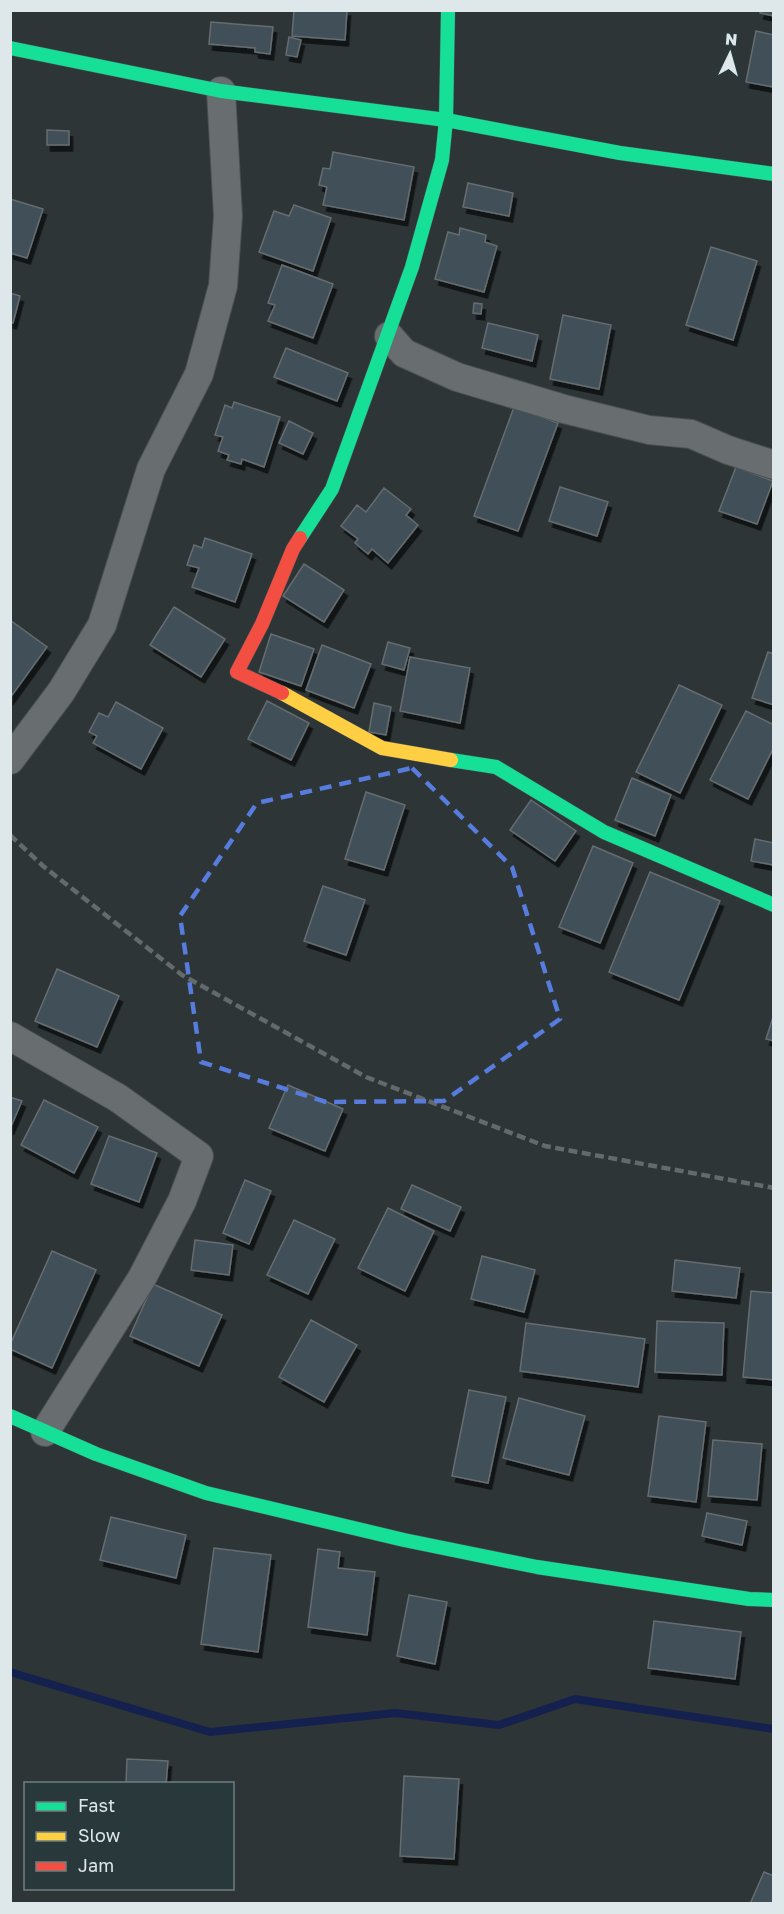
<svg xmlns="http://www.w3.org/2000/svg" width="784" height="1914" font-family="'Golos Text',sans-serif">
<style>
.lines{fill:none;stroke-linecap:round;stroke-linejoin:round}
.stream{stroke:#14214e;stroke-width:8}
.building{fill:#3f4f59;stroke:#666c6f;stroke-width:1.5;filter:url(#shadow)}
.street-casing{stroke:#4b5152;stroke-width:30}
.fast-casing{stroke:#4b5152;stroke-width:15}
.slow-casing{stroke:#4b5152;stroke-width:15}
.jam-casing{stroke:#4b5152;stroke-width:15}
.street{stroke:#686e70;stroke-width:28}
.fast{stroke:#16e098;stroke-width:14}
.slow{stroke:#ffcf43;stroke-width:14}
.jam{stroke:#f24e42;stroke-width:14}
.rail{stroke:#646a6b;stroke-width:4.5;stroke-dasharray:9 4.5;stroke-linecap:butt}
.marked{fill:none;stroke:#577cdd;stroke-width:4.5;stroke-dasharray:12 8;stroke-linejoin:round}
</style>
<defs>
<filter id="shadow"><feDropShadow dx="3.5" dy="6" stdDeviation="0" flood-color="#0009"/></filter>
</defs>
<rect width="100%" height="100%" fill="#2d3537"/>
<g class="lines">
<!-- stream -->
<polyline class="stream" points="10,1672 210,1732 395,1713 499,1725 575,1699 774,1729"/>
</g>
<!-- building -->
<g class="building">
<polygon points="294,10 347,10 345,40 292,36"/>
<polygon points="761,10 774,10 774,16 760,13"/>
<polygon points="211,22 273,27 270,54 255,52 255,48 209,44"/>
<polygon points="756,31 774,35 774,87 746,82"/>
<polygon points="289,37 301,40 297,57 286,55"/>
<polygon points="47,130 69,131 69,145 47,145"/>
<polygon points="333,152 414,167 404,220 323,205 327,187 319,185 323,168 330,169"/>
<polygon points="468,183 513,193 509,216 463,207"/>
<polygon points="10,199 43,209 27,258 10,253"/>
<polygon points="294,205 331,218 313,271 259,252 274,211 289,216"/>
<polygon points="460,228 486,235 485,242 497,246 484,292 435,279 448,232 459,235"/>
<polygon points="711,247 757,261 733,340 686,325"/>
<polygon points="282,265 333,284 313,338 268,321 275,305 268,303"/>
<polygon points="10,293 20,296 13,323 10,322"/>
<polygon points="474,303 482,304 481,314 473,313"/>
<polygon points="563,315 611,325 599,389 550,379"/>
<polygon points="488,323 538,335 532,361 482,348"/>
<polygon points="286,348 348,373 337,401 274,377"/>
<polygon points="234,402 280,417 264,467 242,459 241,464 227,460 229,455 218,451 223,437 215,435 225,405 232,408"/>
<polygon points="514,407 558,423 518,531 474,516"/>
<polygon points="289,421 313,433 303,454 279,443"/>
<polygon points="736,467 773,481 757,524 719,511"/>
<polygon points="560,487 608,502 597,536 549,521"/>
<polygon points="384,488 411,509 406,515 418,525 388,563 372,549 368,554 355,543 358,539 341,526 357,505 366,512"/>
<polygon points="205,538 252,554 235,602 192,587 199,568 187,565 194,545 202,548"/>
<polygon points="304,564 344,590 324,622 283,596"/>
<polygon points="174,607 225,639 201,677 150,645"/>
<polygon points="10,620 47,647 10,698"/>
<polygon points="271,634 314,649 301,686 259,672"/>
<polygon points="388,642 410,648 404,670 382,664"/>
<polygon points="322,645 371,664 354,708 306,690"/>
<polygon points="768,652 774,654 774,705 752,698"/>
<polygon points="410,657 470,668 460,723 400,711"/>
<polygon points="679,685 722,705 680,793 636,772"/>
<polygon points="267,701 309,723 291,760 248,739"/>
<polygon points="116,702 163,728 141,769 93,743 97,736 89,732 99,713 108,717"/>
<polygon points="374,703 391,707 386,735 369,732"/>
<polygon points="746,711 774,725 774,747 748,799 710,780"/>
<polygon points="632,778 671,795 655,836 615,820"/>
<polygon points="366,792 405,805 384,870 345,859"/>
<polygon points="531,800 576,831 555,861 510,830"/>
<polygon points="755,839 774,843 774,865 751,861"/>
<polygon points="593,846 633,863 600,943 559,927"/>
<polygon points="650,872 720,901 679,1000 609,972"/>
<polygon points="323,886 365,900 346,955 304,941"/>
<polygon points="57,969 119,996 97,1047 35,1021"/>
<polygon points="774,1014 774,1041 766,1039"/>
<polygon points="288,1085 343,1109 325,1151 269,1128"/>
<polygon points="10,1097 22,1101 10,1129"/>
<polygon points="44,1100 98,1127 74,1173 21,1145"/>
<polygon points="109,1136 157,1153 139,1202 91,1184"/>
<polygon points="245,1180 271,1191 249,1244 223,1233"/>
<polygon points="412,1185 461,1207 450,1231 401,1209"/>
<polygon points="388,1208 434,1231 405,1291 358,1268"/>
<polygon points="294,1220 335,1239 308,1294 267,1275"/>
<polygon points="195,1240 233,1245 229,1275 191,1270"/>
<polygon points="52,1251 96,1270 52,1368 10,1349 10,1345"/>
<polygon points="482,1256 535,1270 524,1312 471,1299"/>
<polygon points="675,1260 740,1268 736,1298 672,1291"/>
<polygon points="153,1284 222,1315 199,1366 130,1336"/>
<polygon points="751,1291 774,1293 774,1380 743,1377"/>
<polygon points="311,1320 357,1345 324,1402 279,1377"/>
<polygon points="657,1321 724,1323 722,1375 655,1372"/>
<polygon points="526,1323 645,1339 638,1387 520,1371"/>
<polygon points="469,1390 506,1397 488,1483 452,1476"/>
<polygon points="519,1398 585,1416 569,1475 503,1458"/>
<polygon points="659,1416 706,1422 696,1502 648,1496"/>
<polygon points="713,1440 762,1444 757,1500 708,1496"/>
<polygon points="707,1513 747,1521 742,1545 702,1536"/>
<polygon points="111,1517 186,1535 176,1578 100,1560"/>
<polygon points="214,1548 271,1555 258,1652 201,1644"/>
<polygon points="318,1549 340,1552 338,1568 375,1572 367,1635 308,1627"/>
<polygon points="409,1595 447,1602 435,1664 397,1656"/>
<polygon points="654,1621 741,1632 735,1679 648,1668"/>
<polygon points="127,1759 168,1761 166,1784 126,1784"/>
<polygon points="404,1776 459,1779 454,1859 400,1856"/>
<polygon points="764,1872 774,1876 774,1904 750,1904"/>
</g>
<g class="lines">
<defs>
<g id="street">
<polyline points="389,336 404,353 457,377 564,409 649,430 691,434 728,450 774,465"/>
<polyline points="10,760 61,692 102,625 151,469 199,374 223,286 228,216 221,91"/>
<polyline points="10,1036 118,1098 199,1156 182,1201 142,1278 45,1432"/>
</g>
<g id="fast">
<polyline points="10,48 221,91 446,120 620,153 774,174"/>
<polyline points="300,538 332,489 412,267 442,160 446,120 448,10"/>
<polyline points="451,760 496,767 604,832 774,905"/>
<polyline points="10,1416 96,1454 206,1493 404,1540 537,1567 749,1599 774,1600"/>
</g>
<polyline id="slow" points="282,693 382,748 451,760"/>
<polyline id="jam" points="282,693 237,672 262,624 293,549 300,538"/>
</defs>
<!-- street casing -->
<use href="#street" class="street-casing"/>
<!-- fast casing -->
<use href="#fast" class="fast-casing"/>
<!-- slow casing -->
<use href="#slow" class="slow-casing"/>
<!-- jam casing -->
<use href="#jam" class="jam-casing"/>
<!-- street -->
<use href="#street" class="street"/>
<!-- fast -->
<use href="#fast" class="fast"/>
<!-- slow -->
<use href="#slow" class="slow"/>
<!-- jam -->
<use href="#jam" class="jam"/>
<!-- rail -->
<polyline class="rail" points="10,835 43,866 182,975 366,1077 545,1146 774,1188"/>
</g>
<!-- marked area -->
<path class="marked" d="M412,768L512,867L560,1019L444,1101L326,1102L201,1062L180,916L257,803Z"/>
<!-- border -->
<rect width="784" height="1914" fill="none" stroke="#dee7e9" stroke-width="24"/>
<!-- legend -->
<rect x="24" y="1782" width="210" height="108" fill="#29383b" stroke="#717e81" stroke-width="1.5"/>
<rect x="36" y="1802" width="30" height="9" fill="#16e098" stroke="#717e81" stroke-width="1.5"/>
<text x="78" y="1812" font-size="18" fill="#dee7e9">Fast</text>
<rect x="36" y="1832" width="30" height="9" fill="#ffcf43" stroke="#717e81" stroke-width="1.5"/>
<text x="78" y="1842" font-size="18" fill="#dee7e9">Slow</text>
<rect x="36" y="1862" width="30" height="9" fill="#f24e42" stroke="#717e81" stroke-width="1.5"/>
<text x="78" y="1872" font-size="18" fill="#dee7e9">Jam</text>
<!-- north arrow -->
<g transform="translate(730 54) rotate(5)" stroke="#29383b" stroke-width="4.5" paint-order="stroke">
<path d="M0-4.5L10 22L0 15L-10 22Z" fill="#dee7e9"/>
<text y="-9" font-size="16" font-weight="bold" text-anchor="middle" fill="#dee7e9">N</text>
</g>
</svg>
